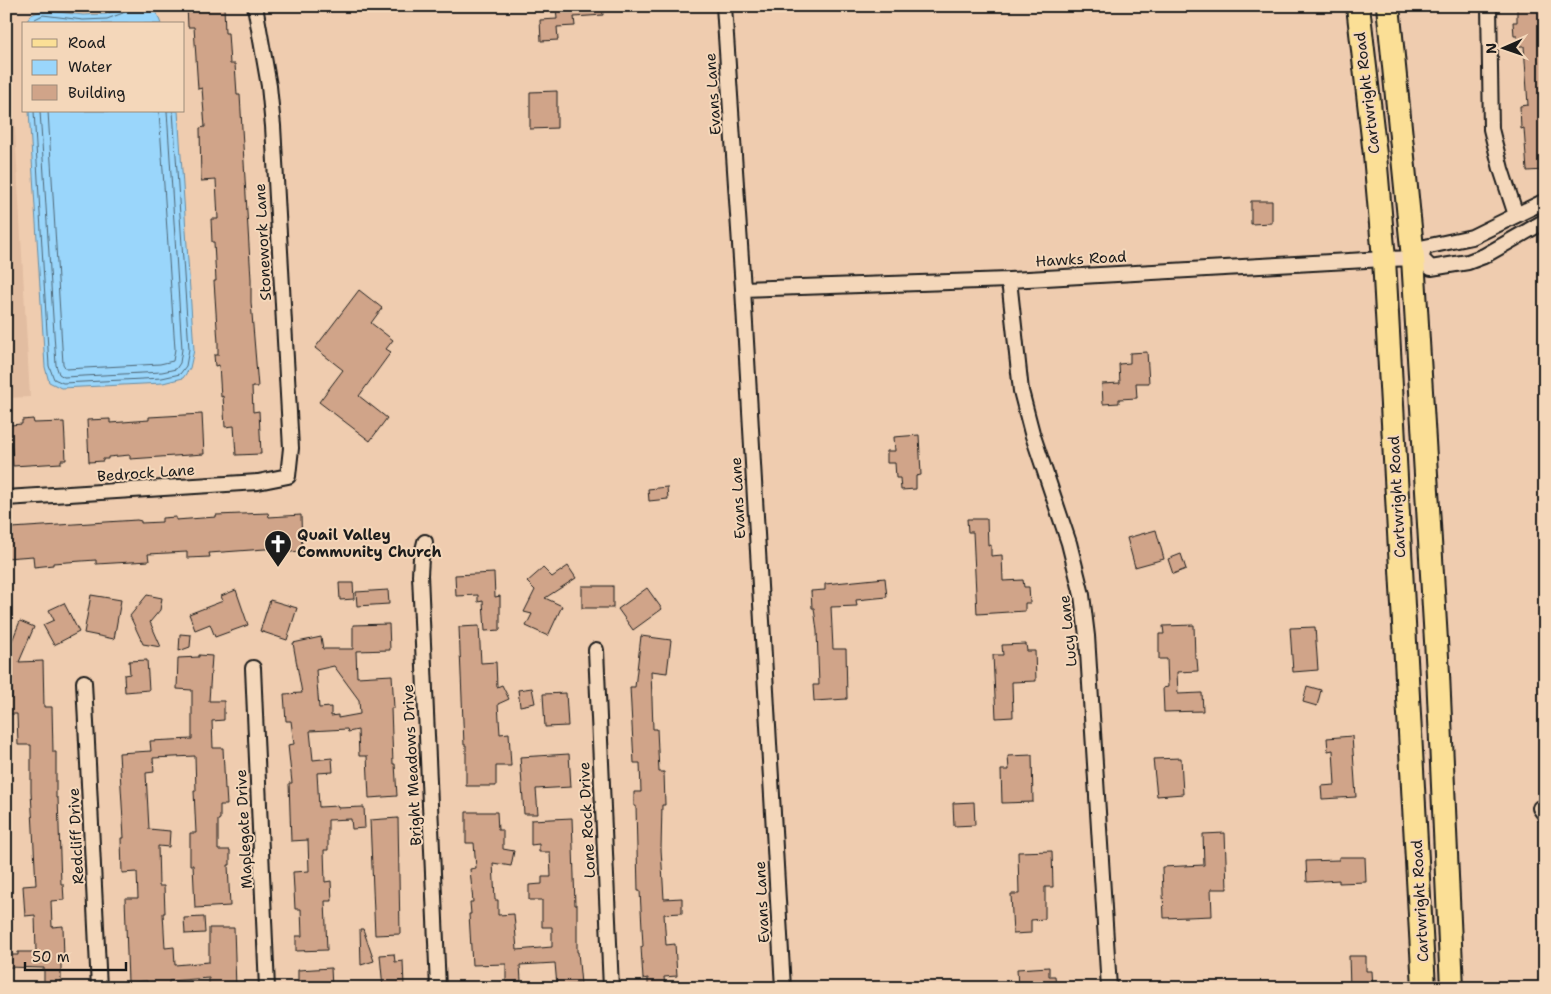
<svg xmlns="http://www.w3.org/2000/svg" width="1551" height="994" font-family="'Shantell Sans',sans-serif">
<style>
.built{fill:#e2bda1}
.water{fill:#9ad6fb;stroke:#688ca2}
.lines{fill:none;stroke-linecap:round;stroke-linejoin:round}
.shore{stroke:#4e6675;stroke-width:1}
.building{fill:#d0a489;stroke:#1c1c1c;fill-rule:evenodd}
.street-casing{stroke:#1c1c1c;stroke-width:18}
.primary-casing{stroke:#1c1c1c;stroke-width:26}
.street{stroke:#f4d7ba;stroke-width:14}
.primary{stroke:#fbdf96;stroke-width:22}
.labels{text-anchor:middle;stroke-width:4;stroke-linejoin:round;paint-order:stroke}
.street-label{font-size:15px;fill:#1c1c1c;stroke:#f4d7ba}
.poi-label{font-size:15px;font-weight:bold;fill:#1c1c1c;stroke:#f4d7ba;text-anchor:start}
</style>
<rect width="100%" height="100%" fill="#efccaf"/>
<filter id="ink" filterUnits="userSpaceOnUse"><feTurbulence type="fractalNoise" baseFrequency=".02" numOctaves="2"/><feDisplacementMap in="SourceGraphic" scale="10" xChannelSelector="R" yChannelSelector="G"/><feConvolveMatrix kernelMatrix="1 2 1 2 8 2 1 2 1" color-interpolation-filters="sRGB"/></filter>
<g filter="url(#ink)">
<!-- built -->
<polygon class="built" points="6,6 8,6 30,397 6,398"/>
<!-- water -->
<g class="water">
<polygon points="127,6 154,6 161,24 25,24 31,15 43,10 83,15 106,14"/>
<polygon points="29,111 178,111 194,350 190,368 183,378 163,383 61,388 49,382 45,367"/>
</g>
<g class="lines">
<!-- shore -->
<g class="shore">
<polyline points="31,24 35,19 43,15 83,20 107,19 123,13 126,6"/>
<polyline points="34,111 49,366 54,379 63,383 162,378 180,374 186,366 189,349 173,111"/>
<polyline points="40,111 56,365 59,374 64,377 162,372 176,369 180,363 182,349 167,111"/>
<polyline points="48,111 63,364 66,369 160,364 173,361 175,349 159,111"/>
</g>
</g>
<!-- building -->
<g class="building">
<polygon points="187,6 224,6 225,33 228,33 230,64 235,64 237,95 240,95 251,279 251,302 258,387 252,387 253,412 259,411 261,454 236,455 234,426 225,427 223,396 221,397 219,365 215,366 214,355 218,355 218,343 214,281 216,281 214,242 212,242 211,219 218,219 216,180 201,181 200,128 205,127 202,88 198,89 194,27 188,27"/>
<polygon points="556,6 602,6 603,15 574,17 575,26 557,27 558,40 541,41 540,20 557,19"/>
<polygon points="1517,6 1545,6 1545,170 1527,171 1524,128 1521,129 1520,106 1528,105 1524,46 1518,46 1517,36 1514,36 1513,22 1517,22"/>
<polygon points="557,91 557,128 530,129 530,92"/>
<polygon points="1251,201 1272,201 1272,223 1251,224"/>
<polygon points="359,290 382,308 371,323 393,340 386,349 391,352 359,396 387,418 370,441 319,402 343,370 315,348"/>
<polygon points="1147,352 1149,383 1136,383 1137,398 1119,399 1119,403 1103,404 1102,384 1120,383 1119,364 1130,363 1130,353"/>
<polygon points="202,414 204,454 130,459 130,455 108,457 108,459 103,459 103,461 89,462 87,420 110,419 110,423 149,420 149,417"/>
<polygon points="33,419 34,423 64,422 66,460 61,460 61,463 13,466 10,425 22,424 22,420"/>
<polygon points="919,435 921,475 916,476 916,489 901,490 900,478 896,478 895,463 887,463 887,451 895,451 894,437"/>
<polygon points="667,487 668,499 649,501 648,489"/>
<polygon points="268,513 269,517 301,515 302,551 280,553 279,548 209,553 210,557 187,558 187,552 148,554 149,561 96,564 96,560 53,563 53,565 34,567 33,556 6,558 6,530 12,530 12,528 137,520 141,521 141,523 162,522 162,518 176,517 176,520 216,517 216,515"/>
<polygon points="967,519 987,519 988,546 991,545 991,556 1002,555 1003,581 1023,580 1024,587 1029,587 1030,603 1025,603 1025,611 977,614 973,532 968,532"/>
<polygon points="1156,530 1164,559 1135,567 1127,538"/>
<polygon points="1181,554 1186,569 1173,574 1168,559"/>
<polygon points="568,566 576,578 545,598 562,606 548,636 526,626 532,614 524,612 535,590 527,582 543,568 552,577"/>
<polygon points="494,573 495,597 500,596 500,630 485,631 483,601 478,602 478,595 456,596 455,575"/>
<polygon points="885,578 887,597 856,600 857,606 831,607 833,649 846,649 847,699 814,701 813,685 819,685 817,631 814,608 812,608 811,591 825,590 825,584"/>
<polygon points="339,583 353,583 354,599 340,600"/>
<rect x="582" y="586" width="31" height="22"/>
<polygon points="647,588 662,609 633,630 618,609"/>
<polygon points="236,590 248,625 215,637 210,624 195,630 189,614 223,601 221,596"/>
<polygon points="388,590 389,604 357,606 356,592"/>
<polygon points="91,595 121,600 114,639 84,633"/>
<polygon points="147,595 162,598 160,610 150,622 161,647 143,644 130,616"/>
<polygon points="270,600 297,608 287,640 260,631"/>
<polygon points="64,603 79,632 54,645 43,625 54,620 49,610"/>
<polygon points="20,621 34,627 19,662 43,661 44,707 52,707 53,752 56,752 56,798 58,798 61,884 63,884 64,900 51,901 52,927 63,926 64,959 61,959 61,988 44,988 44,968 6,967 6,955 18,955 18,952 36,952 35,915 25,916 23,886 36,885 31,792 31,745 18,745 17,714 6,714 6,698 12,698 10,641 12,641"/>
<path d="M389,624L390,650L356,651L357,677L392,675L394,708H391L393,764H395L397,796L369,798L367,756H359L358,730L348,732L347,729L310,731L313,760L332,758L333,772L317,773L319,807L338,806V808L364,807L365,828L352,829L351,819L328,820V850H324L325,882L331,881L332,901H325L327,950L296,951V936H302L301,909H295L293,872L309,871L308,840L291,841L289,783H292L288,745L294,744L291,721H286L284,694L302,693L293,643L321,637L323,649H353V625ZM334,666L359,700L360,714L338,718V715L331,716V707L319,708L316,670Z"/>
<polygon points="1194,625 1195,659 1197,659 1198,671 1177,672 1178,694 1202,693 1203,711 1164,712 1163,688 1168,687 1167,659 1159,659 1159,634 1164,634 1163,626"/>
<polygon points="479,626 481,663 496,662 497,687 502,685 509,699 498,704 500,734 509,733 511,766 496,766 496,786 466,786 466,745 464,745 459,627"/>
<polygon points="1315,627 1318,670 1293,672 1290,628"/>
<polygon points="180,634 191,635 190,647 179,651"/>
<polygon points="641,636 671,640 667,673 651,671 653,729 657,729 659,772 664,772 665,805 662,805 661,849 664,899 682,898 682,913 664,914 666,945 675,944 677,976 664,977 665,988 648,988 648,978 643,979 641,947 643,946 640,891 638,891 636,806 634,806 634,792 641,792 640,763 634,763 630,687 635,687"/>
<polygon points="1026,644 1027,651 1035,651 1036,681 1012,682 1013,717 996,718 993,655 1003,655 1002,645"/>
<polygon points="199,655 212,656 209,701 224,701 224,720 212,721 213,748 223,748 225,789 226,789 227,805 220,805 220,819 218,820 218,850 230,850 230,865 228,865 230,906 195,908 193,865 190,865 190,833 196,833 194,791 196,791 195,756 153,758 154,772 146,773 149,829 170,831 169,847 158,846 159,886 164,886 165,913 163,913 165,948 174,947 175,965 209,962 209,928 234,928 236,988 209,988 209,978 169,981 169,988 148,988 147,981 128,982 125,898 138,898 137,872 122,873 121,838 124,838 119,753 151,751 150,741 192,739 192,690 177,689 178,658 199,657"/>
<polygon points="147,660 149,690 125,692 124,675 130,674 129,661"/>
<polygon points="1307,686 1321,690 1317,706 1303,702"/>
<polygon points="532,688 535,703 520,706 518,690"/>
<polygon points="566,693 568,726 545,727 543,694"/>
<polygon points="1352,736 1356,797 1322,799 1321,786 1335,785 1333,750 1328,751 1327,738"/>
<polygon points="569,754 571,787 536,789 538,814 524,814 520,757"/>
<polygon points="1032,755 1033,802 1002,803 1001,770 1009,770 1008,756"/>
<polygon points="1181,758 1183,794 1157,796 1153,759"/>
<polygon points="974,802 975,825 954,826 953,803"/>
<polygon points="466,812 497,812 498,830 503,830 503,849 514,851 511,866 493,863 495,900 498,900 498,915 514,914 517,950 552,947 552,927 542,927 542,900 529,900 529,885 542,884 542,877 551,877 550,852 539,852 539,844 531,845 531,820 572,818 575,905 577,905 577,952 578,952 581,984 557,986 555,963 520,965 521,981 506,982 506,964 472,965 469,914 471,914 470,902 473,902 470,869 476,868 474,843 466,843"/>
<polygon points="398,818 400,934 375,935 370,820"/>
<polygon points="1225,833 1227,889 1211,889 1212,916 1164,918 1162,867 1204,865 1203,834"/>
<polygon points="1052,851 1053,887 1045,887 1045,919 1031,920 1031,933 1013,934 1011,894 1019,894 1018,852"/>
<polygon points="1339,857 1365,857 1366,882 1339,883 1339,880 1307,882 1306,861 1339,860"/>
<polygon points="204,917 205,933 185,934 184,918"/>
<polygon points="360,929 363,929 374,961 361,965"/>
<polygon points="394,954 395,962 403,961 404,987 383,988 380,955"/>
<polygon points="1349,956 1366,956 1366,971 1372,971 1373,988 1350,988"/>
<polygon points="1049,967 1049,976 1055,976 1056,988 1018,988 1017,969"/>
<polygon points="331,968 332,988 300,988 300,984 298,985 298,970"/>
</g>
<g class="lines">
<defs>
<g id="street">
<polyline points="724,6 743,289 783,988"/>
<polyline points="1489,6 1491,129 1501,169 1516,215"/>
<polyline points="1421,258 1425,247 1472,237 1545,201"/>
<polyline points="1009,280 1021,391 1032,433 1069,543 1082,595 1087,636 1109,988"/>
<polyline points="743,289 1009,280 1384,259 1421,258 1431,268 1468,262 1484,256 1545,221"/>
<polyline points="6,498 258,482 288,476 291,448 273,126 269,86 255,6"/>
<polyline points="425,542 421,558 420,575 438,988"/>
<polyline points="596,650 611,988"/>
<polyline points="253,668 267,988"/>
<polyline points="84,682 99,988"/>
<polyline points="1540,808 1545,815"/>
</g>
<g id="primary">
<polyline points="1358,6 1375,155 1384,259 1424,988"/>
<polyline points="1388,6 1413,258 1438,674 1452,988"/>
</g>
</defs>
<!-- street casing -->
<use href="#street" class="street-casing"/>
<!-- primary casing -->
<use href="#primary" class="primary-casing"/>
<!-- street -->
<use href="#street" class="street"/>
<!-- primary -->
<use href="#primary" class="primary"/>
</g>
</g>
<!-- icons -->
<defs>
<symbol id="church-pin" viewBox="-11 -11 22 30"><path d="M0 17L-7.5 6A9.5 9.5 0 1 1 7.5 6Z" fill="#1c1c1c" stroke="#f4d7ba"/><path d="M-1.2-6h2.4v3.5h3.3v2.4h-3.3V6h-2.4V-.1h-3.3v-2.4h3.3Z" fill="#fff"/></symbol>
</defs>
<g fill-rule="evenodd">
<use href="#church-pin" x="262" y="528" width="32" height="43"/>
</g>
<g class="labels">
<!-- street labels -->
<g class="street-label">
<text transform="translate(1367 93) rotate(-97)" y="5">Cartwright Road</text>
<text transform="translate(713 94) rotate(-94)" y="5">Evans Lane</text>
<text transform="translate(263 242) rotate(-93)" y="5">Stonework Lane</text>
<text transform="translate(1081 259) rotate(-3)" y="5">Hawks Road</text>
<text transform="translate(146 473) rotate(-4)" y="5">Bedrock Lane</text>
<text transform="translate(1397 497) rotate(-93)" y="5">Cartwright Road</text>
<text transform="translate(738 498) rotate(-93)" y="5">Evans Lane</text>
<text transform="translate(1068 631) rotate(-96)" y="5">Lucy Lane</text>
<text transform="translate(412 765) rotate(-93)" y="5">Bright Meadows Drive</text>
<text transform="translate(587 820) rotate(-93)" y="5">Lone Rock Drive</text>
<text transform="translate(244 829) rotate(-93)" y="5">Maplegate Drive</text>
<text transform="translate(76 836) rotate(-93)" y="5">Redcliff Drive</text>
<text transform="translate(1420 901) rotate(-93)" y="5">Cartwright Road</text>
<text transform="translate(762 902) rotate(-93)" y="5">Evans Lane</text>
</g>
<!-- poi labels -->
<g class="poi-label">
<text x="297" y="540">Quail Valley<tspan x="297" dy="17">Community Church</tspan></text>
</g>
</g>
<!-- margin -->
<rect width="1551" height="994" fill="none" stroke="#f4d7ba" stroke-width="25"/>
<rect x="12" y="12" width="1526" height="969" fill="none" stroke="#1c1c1c" stroke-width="2" filter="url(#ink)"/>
<!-- legend -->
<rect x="22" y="22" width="162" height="90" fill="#f4d7ba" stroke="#9e8c7b"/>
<rect x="32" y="39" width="25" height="8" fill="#fbdf96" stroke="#9e8c7b"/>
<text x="68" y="48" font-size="15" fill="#1c1c1c">Road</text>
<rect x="32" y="60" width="25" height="15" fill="#9ad6fb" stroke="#9e8c7b"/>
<text x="68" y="72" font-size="15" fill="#1c1c1c">Water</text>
<rect x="32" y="85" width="25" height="15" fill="#d0a489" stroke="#9e8c7b"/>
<text x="68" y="98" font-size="15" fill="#1c1c1c">Building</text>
<!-- north arrow -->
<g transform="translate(1504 48) rotate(268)" stroke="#f4d7ba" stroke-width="4" paint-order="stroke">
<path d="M0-4L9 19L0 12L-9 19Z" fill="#1c1c1c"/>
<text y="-8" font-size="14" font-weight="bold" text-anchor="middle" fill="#1c1c1c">N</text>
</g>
<!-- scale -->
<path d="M25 962v8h101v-8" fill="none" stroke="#1c1c1c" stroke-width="2.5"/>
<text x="32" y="962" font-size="15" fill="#1c1c1c" stroke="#f4d7ba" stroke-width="4" paint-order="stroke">50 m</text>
</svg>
